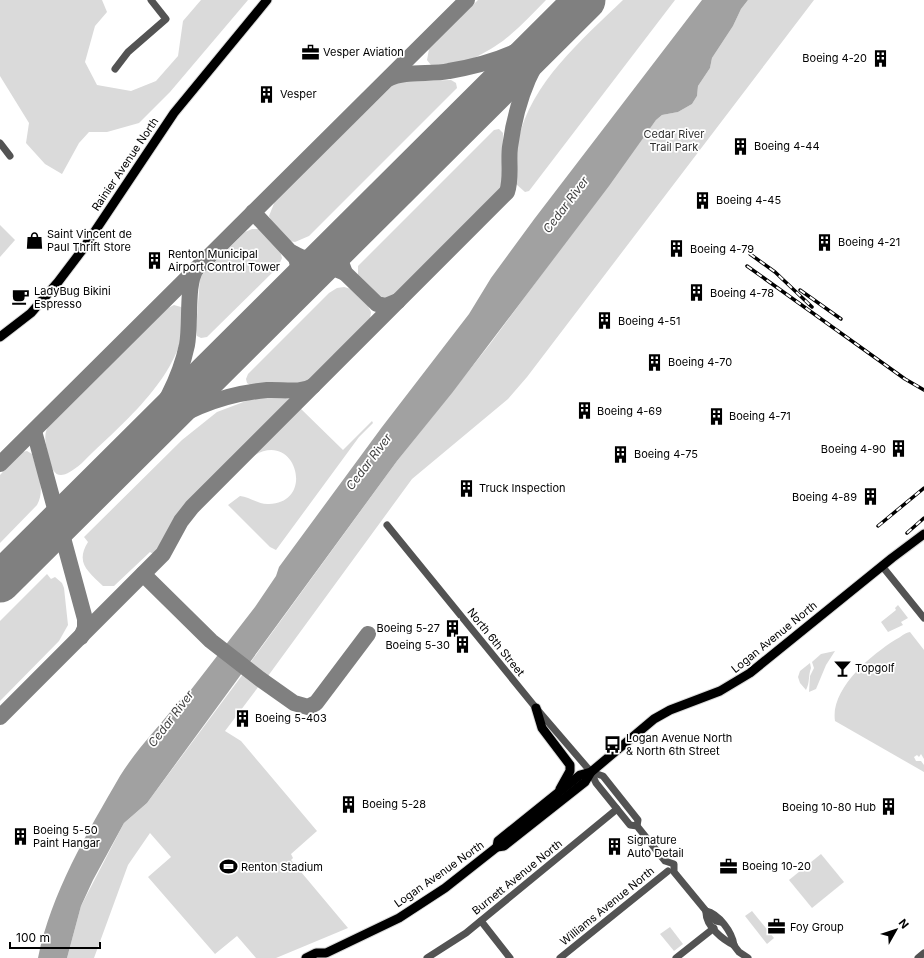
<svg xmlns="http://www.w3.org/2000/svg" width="924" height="958" font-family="Inter,sans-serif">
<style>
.green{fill:#dadada}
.water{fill:#a1a1a1}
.pier{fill:#fff}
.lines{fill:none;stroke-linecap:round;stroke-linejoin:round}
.taxiway{stroke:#808080;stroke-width:16}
.runway{stroke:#808080;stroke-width:41}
.major-casing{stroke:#dbdbdb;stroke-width:11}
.minor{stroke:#535353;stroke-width:7}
.major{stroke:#000;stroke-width:9}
.rail-casing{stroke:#000;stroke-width:3.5}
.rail{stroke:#fff;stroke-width:2;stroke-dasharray:6;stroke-linecap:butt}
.labels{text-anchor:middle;stroke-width:3.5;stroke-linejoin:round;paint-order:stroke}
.poi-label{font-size:11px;fill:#000;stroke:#fff;text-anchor:start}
.park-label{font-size:11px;fill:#313131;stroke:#fff}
.street-label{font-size:11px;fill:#000;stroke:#fff}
.water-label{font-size:12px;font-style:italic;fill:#424242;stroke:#fff}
</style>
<rect width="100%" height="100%" fill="#fff"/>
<!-- green -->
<g class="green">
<polygon points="0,0 102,0 107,12 95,26 85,62 97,85 131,91 156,81 178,56 183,21 201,0 248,0 170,92 139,123 107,132 89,132 79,143 62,174 45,164 26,143 29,123 0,76"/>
<path d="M478,0H546C534,12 522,25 509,36C494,49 455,71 436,68C432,67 430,64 427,60L429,49Z"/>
<path d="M623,0H675L529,191L525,192L516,184L515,178C516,166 516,153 518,141C531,82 582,40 623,0Z"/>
<polygon points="748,0 814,0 527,377 508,399 412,479 268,676 250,663 397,461 490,344 656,120 662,115 678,112 692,104 697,96 698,86 710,68 712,58 733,26 741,9"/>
<polygon points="451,80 456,83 457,88 309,236 295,242 289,241 272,223 269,216 275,201 396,82"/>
<polygon points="499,129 503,133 502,190 499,197 397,297 390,302 377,299 358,278 358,266 494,130"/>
<polygon points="0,225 15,240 0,257"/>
<polygon points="252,229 259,229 264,232 279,247 282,258 278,267 207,337 201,338 197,336 196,330 200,277 245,232"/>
<polygon points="344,287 351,289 368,306 371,312 369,325 319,376 312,382 302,385 253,387 247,383 246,379 248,374 329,293 337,288"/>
<path d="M174,305L181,307L185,312C185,375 123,422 82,463C63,479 53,482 48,454C46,445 43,435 48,427L168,308Z"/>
<path d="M284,397L289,400L287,406L193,498C179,516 169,537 155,555L150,552L114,586H103C88,571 75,563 88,542L84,537L182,440L217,412L254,398Z"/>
<path d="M299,407L343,450L372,421L373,423L359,437L276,550L270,547L228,505L240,496C250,497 259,505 269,504C317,503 295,427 252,457L251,455Z"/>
<path d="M27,451L32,454C37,471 46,489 37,505L0,543V475L22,452Z"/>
<polygon points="47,574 51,579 55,577 62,583 64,588 68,625 59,641 0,701 0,621"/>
<polygon points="898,605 908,618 901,622 903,625 888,632 881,622 896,610 895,608"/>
<path d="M910,632L924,650V759L921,754L919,757L917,755L914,757L916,761H921L924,765V772L835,721C830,689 871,655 895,640C901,637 904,633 910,632Z"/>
<polygon points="835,651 826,665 816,689 809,692 810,676 814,668 812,662 821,654"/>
<path d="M810,663L811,668C808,676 810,683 806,690L800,683L798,677L800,671Z"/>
<polygon points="243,674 259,686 225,731 241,741 317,831 291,854 293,858 291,860 348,928 276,958 256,958 237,936 215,954 148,877 171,857 150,833 128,865 94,958 67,958 81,906 124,823 147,803"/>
<polygon points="821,854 844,882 812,908 789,880"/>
<polygon points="752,911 774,938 767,944 745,916"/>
<polygon points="670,927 683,944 674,951 660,934"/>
</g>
<!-- water -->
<path class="water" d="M702,0H748L741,9L733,26L712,58L710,68L698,86L697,96L692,104L678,112L662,115L656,120L609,186L452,393L397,461L147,803L124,823L93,880L81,906L67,958H38C51,893 87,833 120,776C136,750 161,724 180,700L190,691L255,607L276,576L279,567L382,427L469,314L491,278L535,218Z"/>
<!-- pier -->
<polygon class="pier" points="225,643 252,664 244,675 216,654"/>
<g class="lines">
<!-- taxiway -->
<g class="taxiway">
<path d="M388,79C405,70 431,75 449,71C479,66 508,58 534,42C541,37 547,32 554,27"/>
<path d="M253,212L296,258C301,272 297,281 289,294"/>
<polyline points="345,239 339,257 345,273 377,304 386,306 398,301"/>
<path d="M293,253C307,262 318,259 332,251"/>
<path d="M308,275C320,268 332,266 345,273"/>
<polyline points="34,431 85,619 85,628 81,637"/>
<path d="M149,436C183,410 224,394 267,390C282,389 300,394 313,386"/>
<path d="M136,446C160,415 179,383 187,345C191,324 186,284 196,269"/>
<polyline points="0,464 467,0"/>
<polyline points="143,574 211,641 260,679 294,703 308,707 316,703 368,634"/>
<path d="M0,717L163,554L181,521L192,507L507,192C512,178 508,161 510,147C517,96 533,60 565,20"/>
</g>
<!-- runway -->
<polyline class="runway" points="0,582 585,0"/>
<defs>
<g id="major">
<polyline points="0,337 31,313 58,282 83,249 174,113 267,0"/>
<polyline points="536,708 542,728 570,765 570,771 560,789"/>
<polyline points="497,847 498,841 580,775 591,772 654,719 670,710 720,691 750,673 892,558 924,534"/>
<polyline points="306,958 316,953 326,953 399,918 445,888 497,847 504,846 585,782 591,772"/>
</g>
</defs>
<!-- major casing -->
<use href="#major" class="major-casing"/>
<!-- minor -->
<g class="minor">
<polyline points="115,69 128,52 166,19 151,0"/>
<polyline points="0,143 10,156"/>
<polyline points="387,525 536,708 591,772 596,783 630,825 637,826 665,861 674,864 674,872 711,917 716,921 721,922"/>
<polyline points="882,566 924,618"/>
<polyline points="591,772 603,776 638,820 637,826"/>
<path d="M706,911C719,914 732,932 734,945"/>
<path d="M706,913C706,926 723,940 734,945"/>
<polyline points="481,921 510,958"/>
<polyline points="732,943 739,952 748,958"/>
<polyline points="427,958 466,933 617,809"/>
<polyline points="560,958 668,871"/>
<polyline points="676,958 714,928"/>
<polyline points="918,958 924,953"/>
</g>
<!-- major -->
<use href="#major" class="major"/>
<defs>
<g id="rail">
<polyline points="750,254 775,272 812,307"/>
<polyline points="747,266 905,379 924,390"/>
<polyline points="800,290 841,319"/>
<polyline points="878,526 924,488"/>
<polyline points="907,533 924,518"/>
</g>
</defs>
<!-- rail casing -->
<use href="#rail" class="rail-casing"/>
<!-- rail -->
<use href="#rail" class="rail"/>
</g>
<!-- icons -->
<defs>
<symbol id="office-bare" viewBox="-9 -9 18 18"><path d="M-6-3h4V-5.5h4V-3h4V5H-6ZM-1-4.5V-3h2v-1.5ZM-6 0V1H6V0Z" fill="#000" stroke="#fff" stroke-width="2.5" paint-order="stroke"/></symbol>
<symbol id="building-bare" viewBox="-9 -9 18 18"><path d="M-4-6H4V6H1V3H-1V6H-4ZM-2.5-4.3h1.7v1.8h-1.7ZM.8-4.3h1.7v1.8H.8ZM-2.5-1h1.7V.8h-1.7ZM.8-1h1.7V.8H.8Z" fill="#000" stroke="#fff" stroke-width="2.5" paint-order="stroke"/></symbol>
<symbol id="shop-bare" viewBox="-9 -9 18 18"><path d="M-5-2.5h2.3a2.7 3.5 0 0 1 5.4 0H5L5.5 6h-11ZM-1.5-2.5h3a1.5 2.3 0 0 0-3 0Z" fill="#000" stroke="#fff" stroke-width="2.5" paint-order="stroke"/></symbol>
<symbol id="cafe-bare" viewBox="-9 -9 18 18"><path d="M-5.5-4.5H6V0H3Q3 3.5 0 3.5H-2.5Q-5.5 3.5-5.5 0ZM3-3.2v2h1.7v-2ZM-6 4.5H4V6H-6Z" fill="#000" stroke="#fff" stroke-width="2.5" paint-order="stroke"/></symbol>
<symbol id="bar-bare" viewBox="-9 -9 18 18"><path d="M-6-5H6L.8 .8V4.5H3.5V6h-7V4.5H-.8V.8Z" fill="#000" stroke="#fff" stroke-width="2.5" paint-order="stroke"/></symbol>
<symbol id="bus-bare" viewBox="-9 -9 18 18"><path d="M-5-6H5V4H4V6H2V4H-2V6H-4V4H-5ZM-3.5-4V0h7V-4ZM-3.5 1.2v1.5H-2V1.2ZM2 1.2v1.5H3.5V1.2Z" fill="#000" stroke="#fff" stroke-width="2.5" paint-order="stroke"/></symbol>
<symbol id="stadium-bare" viewBox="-9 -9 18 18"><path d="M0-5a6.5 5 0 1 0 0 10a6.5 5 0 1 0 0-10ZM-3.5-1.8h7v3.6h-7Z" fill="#000" stroke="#fff" stroke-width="2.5" paint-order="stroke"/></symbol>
</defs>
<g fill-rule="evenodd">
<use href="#office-bare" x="298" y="40" width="25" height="25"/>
<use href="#building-bare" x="868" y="46" width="25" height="25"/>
<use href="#building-bare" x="254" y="82" width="25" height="25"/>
<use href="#building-bare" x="728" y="134" width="25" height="25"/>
<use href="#building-bare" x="690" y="188" width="25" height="25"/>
<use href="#shop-bare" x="22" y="228" width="25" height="25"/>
<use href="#building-bare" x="812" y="230" width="25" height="25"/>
<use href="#building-bare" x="664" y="236" width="25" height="25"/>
<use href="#building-bare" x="142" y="248" width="25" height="25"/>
<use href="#building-bare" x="684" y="280" width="25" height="25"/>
<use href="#cafe-bare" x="8" y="284" width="25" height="25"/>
<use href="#building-bare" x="592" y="308" width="25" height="25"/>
<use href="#building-bare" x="642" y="350" width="25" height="25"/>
<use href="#building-bare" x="572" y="398" width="25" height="25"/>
<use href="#building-bare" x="704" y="404" width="25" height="25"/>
<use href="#building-bare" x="886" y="436" width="25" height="25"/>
<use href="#building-bare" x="608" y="442" width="25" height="25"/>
<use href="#building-bare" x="454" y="476" width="25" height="25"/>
<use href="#building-bare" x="858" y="484" width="25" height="25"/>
<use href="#building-bare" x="440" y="616" width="25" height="25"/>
<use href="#building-bare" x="450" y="632" width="25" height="25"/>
<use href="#bar-bare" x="830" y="656" width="25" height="25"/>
<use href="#building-bare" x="230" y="706" width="25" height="25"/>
<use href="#bus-bare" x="600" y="732" width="25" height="25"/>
<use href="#building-bare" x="336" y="792" width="25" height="25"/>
<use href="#building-bare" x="876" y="794" width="25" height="25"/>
<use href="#building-bare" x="8" y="824" width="25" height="25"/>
<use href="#building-bare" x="602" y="834" width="25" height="25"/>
<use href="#office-bare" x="716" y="854" width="25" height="25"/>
<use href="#stadium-bare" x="216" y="854" width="25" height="25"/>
<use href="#office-bare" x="764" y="914" width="25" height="25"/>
</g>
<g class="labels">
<!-- poi labels -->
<g class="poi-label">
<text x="323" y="56">Vesper Aviation</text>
<text x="867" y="62" text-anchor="end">Boeing 4-20</text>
<text x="280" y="98">Vesper</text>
<text x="754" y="150">Boeing 4-44</text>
<text x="716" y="204">Boeing 4-45</text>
<text x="47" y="238">Saint Vincent de<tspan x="47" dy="13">Paul Thrift Store</tspan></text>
<text x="838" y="246">Boeing 4-21</text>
<text x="690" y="253">Boeing 4-79</text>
<text x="168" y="258">Renton Municipal<tspan x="168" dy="13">Airport Control Tower</tspan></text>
<text x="34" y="295">LadyBug Bikini<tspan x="34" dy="13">Espresso</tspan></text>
<text x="710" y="297">Boeing 4-78</text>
<text x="618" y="325">Boeing 4-51</text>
<text x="668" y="366">Boeing 4-70</text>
<text x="597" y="415">Boeing 4-69</text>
<text x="729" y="420">Boeing 4-71</text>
<text x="886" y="453" text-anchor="end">Boeing 4-90</text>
<text x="634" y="458">Boeing 4-75</text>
<text x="479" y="492">Truck Inspection</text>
<text x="857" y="501" text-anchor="end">Boeing 4-89</text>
<text x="440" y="632" text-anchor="end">Boeing 5-27</text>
<text x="450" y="649" text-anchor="end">Boeing 5-30</text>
<text x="855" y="672">Topgolf</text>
<text x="255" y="722">Boeing 5-403</text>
<text x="626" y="742">Logan Avenue North<tspan x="626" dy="13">&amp; North 6th Street</tspan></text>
<text x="362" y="808">Boeing 5-28</text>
<text x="876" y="811" text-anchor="end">Boeing 10-80 Hub</text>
<text x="33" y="834">Boeing 5-50<tspan x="33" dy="13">Paint Hangar</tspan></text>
<text x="627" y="844">Signature<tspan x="627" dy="13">Auto Detail</tspan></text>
<text x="742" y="870">Boeing 10-20</text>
<text x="241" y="871">Renton Stadium</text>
<text x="790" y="931">Foy Group</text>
</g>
<!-- park labels -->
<g class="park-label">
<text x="674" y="138">Cedar River<tspan x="674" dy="13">Trail Park</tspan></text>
</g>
<!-- street labels -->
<g class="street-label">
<text transform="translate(125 164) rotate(-56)" y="4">Rainier Avenue North</text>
<text transform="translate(774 637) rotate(-39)" y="4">Logan Avenue North</text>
<text transform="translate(496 642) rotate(51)" y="4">North 6th Street</text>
<text transform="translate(439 874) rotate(-35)" y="4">Logan Avenue North</text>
<text transform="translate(517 877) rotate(-39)" y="4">Burnett Avenue North</text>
<text transform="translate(607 906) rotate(-39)" y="4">Williams Avenue North</text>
</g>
<!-- water labels -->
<g class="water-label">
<text transform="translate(566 205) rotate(-53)" y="4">Cedar River</text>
<text transform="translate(369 462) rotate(-53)" y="4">Cedar River</text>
<text transform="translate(171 719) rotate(-53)" y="4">Cedar River</text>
</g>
</g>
<!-- north arrow -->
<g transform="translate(896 930) rotate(51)" stroke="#ffffff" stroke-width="3" paint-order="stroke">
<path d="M0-3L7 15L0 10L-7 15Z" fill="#000000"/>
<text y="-6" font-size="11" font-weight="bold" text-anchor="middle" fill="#000000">N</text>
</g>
<!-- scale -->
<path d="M10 942v6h90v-6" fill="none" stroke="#000000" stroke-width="2"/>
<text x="16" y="942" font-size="12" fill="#000000" stroke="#ffffff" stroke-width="3" paint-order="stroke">100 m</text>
</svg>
